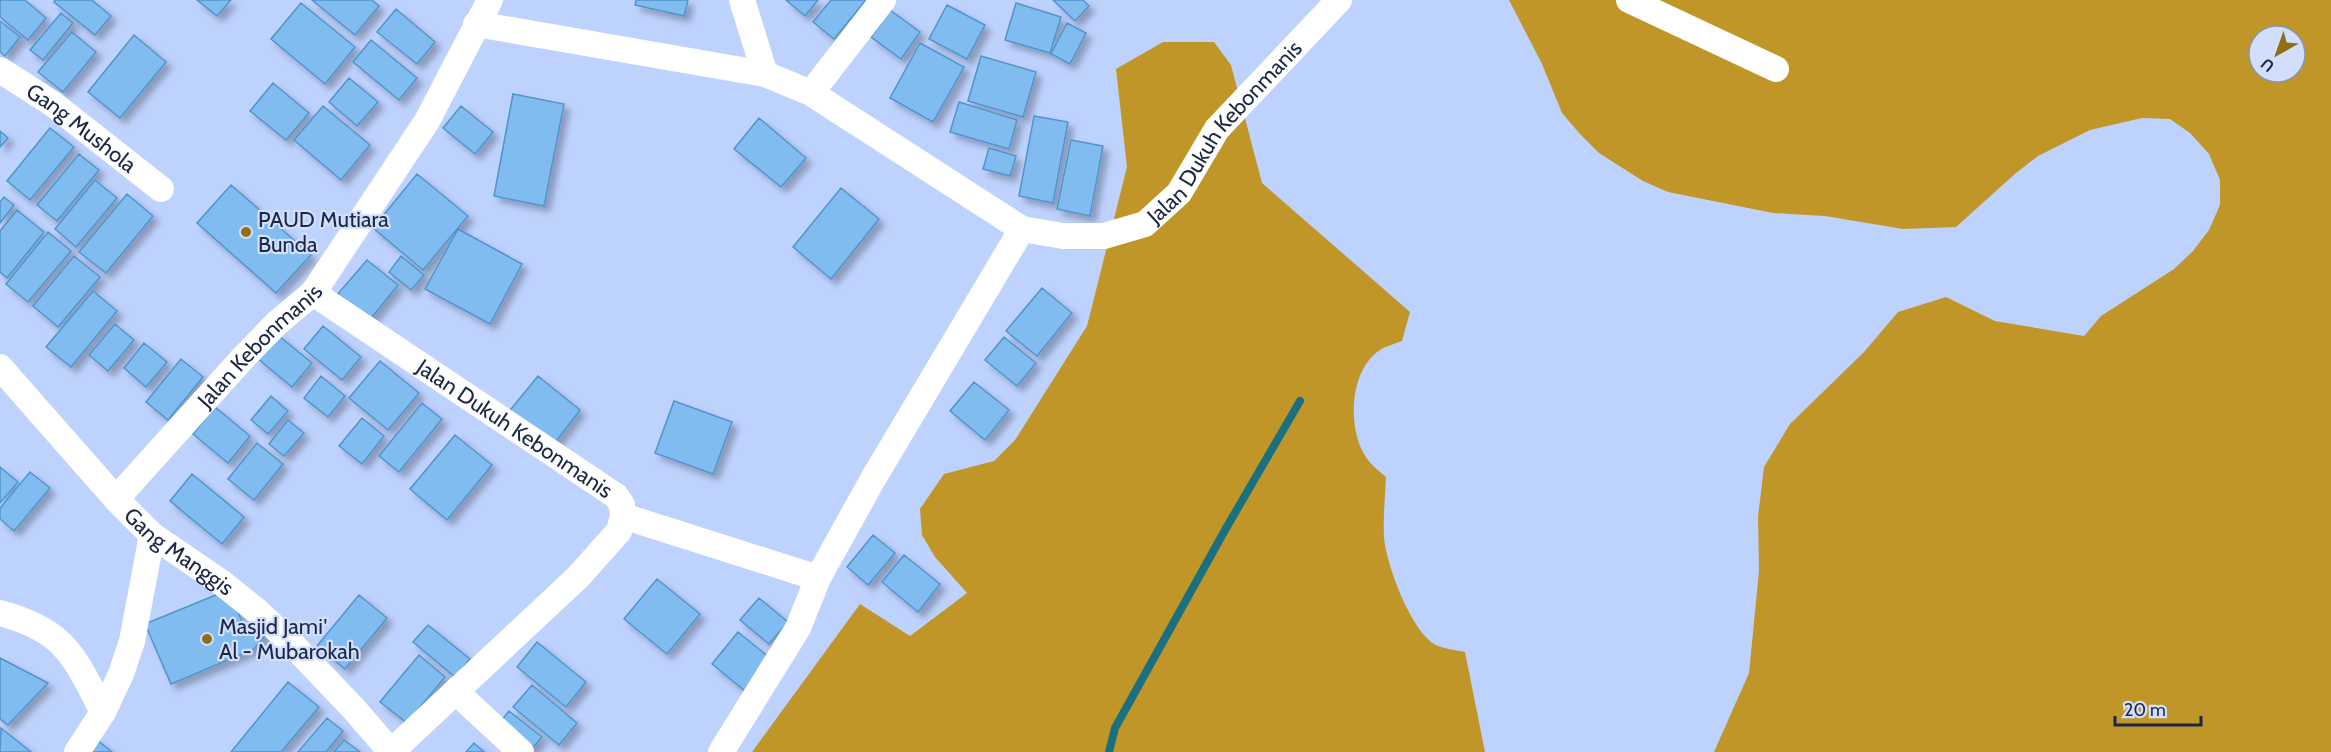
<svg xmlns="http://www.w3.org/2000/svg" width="2331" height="752" font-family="Cabin,sans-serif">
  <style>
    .forest { fill: #c19628; fill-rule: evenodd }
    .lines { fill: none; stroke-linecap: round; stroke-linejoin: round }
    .stream { stroke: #1a7081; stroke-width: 8 }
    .building { fill: #80bcf0; stroke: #5194cb; stroke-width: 1.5; filter: url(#shadow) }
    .street { stroke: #fff; stroke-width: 26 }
    .poi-dot { fill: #906e13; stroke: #d1dffd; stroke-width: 2 }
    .labels { text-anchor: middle; stroke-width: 4.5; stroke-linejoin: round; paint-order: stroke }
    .street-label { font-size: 22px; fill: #1c2743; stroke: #d1dffd }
    .poi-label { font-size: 22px; fill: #1c2743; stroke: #d1dffd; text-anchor: start }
  </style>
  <defs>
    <filter id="shadow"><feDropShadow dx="5.5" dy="5.5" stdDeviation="3" flood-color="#0004"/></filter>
  </defs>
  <rect width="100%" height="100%" fill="#bed2fe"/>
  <!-- forest -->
  <path class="forest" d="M1509,0h822v752h-617l35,-79 10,-102 -1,-54 6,-50 26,-43 74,-72 34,-40 48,-15 49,24 89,15 17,-20 73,-47 19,-18 16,-21 11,-25v-25l-11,-26 -19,-21 -20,-14 -28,-1 -52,12 -52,26 -22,17 -60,54 -53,2 -78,-13 -52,-3 -105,-21 -25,-11 -44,-28 -19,-19 -18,-21 -20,-49zM2259,36h36v36h-36z
    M1163,42h51l17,23 31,118 148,129 -8,29c-7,3 -16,5 -22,9 -31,20 -33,79 -14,107 5,8 13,14 20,20 -1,20 -3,41 -2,60 2,27 28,98 54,109 8,3 18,4 27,6l20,100h-733l108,-148 50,32 57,-43 -32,-36 -13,-22 -2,-26 24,-35 50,-13 21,-21 72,-114 40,-159 -11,-98z"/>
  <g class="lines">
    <!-- stream -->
    <path class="stream" d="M1109,752l6,-24 110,-198 75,-129"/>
  </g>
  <!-- building -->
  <path class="building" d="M0,0h25l21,18 -18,22 -28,-23z
    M55,0h37l19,16 -16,19 -41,-33z
    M197,0h34l-14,16z
    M312,0h60l7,6 -24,29z
    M636,0h52l-4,16 -49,-11z
    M786,0h32l-13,16z
    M831,0h35l-32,39 -21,-17z
    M1053,0h30l6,6 -14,15z
    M301,3l54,44 -30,37 -54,-45z
    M1016,3l45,14 -11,36 -45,-13z
    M947,5l38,20 -18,34 -38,-20z
    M396,9l39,33 -18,22 -40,-32z
    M890,10l30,22 -19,27 -30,-22z
    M61,13l12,10 -30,37 -13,-10z
    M0,21l20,16 -15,19 -5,-4z
    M1067,23l19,10 -16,31 -19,-10z
    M72,32l24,20 -33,40 -25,-20z
    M134,35l32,27 -46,56 -32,-26z
    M371,40l46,38 -18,22 -46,-38z
    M920,43l44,24 -31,55 -43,-24z
    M981,56l55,16 -13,45 -55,-16z
    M349,78l29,24 -21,24 -28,-24z
    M273,83l36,30 -23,27 -36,-29z
    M513,94l51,10 -20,102 -50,-10z
    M959,102l58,18 -8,29 -59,-17z
    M323,106l47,39 -29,35 -47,-40z
    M461,106l32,26 -18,22 -32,-26z
    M1034,116l34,6 -15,81 -34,-7z
    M759,118l47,40 -25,29 -47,-38z
    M50,128l24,19 -44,53 -23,-19z
    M0,131l8,7 -8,9z
    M1071,140l32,6 -13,70 -33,-7z
    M989,148l27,8 -6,20 -27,-7z
    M79,154l20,16 -42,51 -20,-16z
    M417,174l51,42 -45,54 -50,-42z
    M95,180l22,18 -41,49 -21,-18z
    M231,185l80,70 -35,38 -79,-70z
    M841,188l38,31 -48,60 -38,-32z
    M127,194l26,22 -47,57 -27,-21z
    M4,197l10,8 -14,18v-21z
    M17,210l27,22 -37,46 -7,-6v-41z
    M458,229l64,35 -32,60 -65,-35z
    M48,232l23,19 -43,51 -22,-18z
    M74,256l26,21 -42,50 -25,-21z
    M401,256l23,19 -13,15 -22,-18z
    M367,260l31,25 -30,37 -31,-27z
    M1042,288l30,25 -35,43 -31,-25z
    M93,291l24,20 -46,56 -25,-20z
    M115,324l19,16 -26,31 -19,-16z
    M323,326l38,31 -19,23 -38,-31z
    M278,335l34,28 -20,24 -34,-28z
    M1004,337l32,26 -19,23 -32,-26z
    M144,343l23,19 -21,25 -22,-19z
    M181,359l22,18 -35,43 -22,-18z
    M380,361l39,32 -31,37 -39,-32z
    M321,376l24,20 -17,21 -24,-19z
    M538,376l42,34 -30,39 -43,-35z
    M974,382l35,28 -24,30 -35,-29z
    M271,396l17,15 -20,23 -17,-14z
    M674,401l58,21 -19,52 -58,-21z
    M422,403l20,16 -43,53 -20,-16z
    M215,407l35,29 -22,27 -35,-29z
    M362,418l22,18 -22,28 -23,-18z
    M288,420l16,13 -20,23 -15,-12z
    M455,435l37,30 -45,55 -37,-31z
    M257,443l26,21 -29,36 -26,-21z
    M0,467l18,15 -18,21z
    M30,472l20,16 -36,43 -14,-12v-11z
    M192,474l52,43 -22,27 -52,-43z
    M873,535l22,18 -27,32 -21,-18z
    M904,555l36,29 -22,28 -36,-30z
    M657,579l43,35 -33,40 -43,-35z
    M228,590l17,38 9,-10 15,13 -15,18 -83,35 -26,-60z
    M359,595l28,23 -42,51 -28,-23z
    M759,598l29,24 -19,22 -29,-24z
    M428,625l42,34 -15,18 -42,-35z
    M738,632l33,27 -26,32 -33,-27z
    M537,642l49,40 -20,25 -49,-40z
    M419,655l26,22 -38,46 -27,-21z
    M0,658l48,25 -40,42 -8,-6z
    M288,682l31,25 -38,45h-50z
    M532,685l45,38 -18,22 -46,-38z
    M509,711l33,26 -13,15 -33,-25z
    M327,718l16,13 -17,21h-28z
    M1,728l30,24h-31z
    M96,739l16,13h-26z
    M344,740l16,12h-26z
    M474,743l10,9h-18z"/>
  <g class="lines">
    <!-- street -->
    <g class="street">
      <path id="s1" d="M742,0l23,74 46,19 211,136 41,7h41l41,-12 34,-31 38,-64 122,-129"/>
      <path d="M1629,0l147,69"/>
      <path d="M476,24l289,50"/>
      <path id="s2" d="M0,70l53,34 108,85"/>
      <path d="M811,93l72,-93"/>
      <path id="s3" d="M313,293l303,203 6,9 1,11 -4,15 -41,46 -187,175"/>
      <path id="s4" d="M0,367l116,132 36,36 70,48 35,28 33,31 64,67 37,43"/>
      <path id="s5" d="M116,499l127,-141 34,-35 36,-30 114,-172 63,-121"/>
      <path d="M623,516l195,62"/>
      <path d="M0,613c65,17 74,43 103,99"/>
      <path d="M457,693l64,59"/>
      <path d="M77,752l26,-40 18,-38 11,-33 20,-106"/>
      <path d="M721,752l77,-124 20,-50 55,-99 149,-250"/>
    </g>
  </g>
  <!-- markers -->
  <g class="poi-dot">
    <circle cx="246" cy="232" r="6"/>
    <circle cx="207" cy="639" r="6"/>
  </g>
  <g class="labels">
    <!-- street labels -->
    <g class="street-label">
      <text dy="8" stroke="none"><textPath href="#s2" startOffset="100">Gang Mushola</textPath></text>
      <text dy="8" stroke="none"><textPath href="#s1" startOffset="626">Jalan Dukuh Kebonmanis</textPath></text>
      <text dy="8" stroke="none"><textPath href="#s5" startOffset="210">Jalan Kebonmanis</textPath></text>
      <text dy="8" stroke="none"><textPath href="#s3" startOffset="243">Jalan Dukuh Kebonmanis</textPath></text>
      <text dy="8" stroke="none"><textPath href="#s4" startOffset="258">Gang Manggis</textPath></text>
    </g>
    <!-- poi labels -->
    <g class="poi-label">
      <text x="258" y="227">PAUD Mutiara<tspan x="258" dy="25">Bunda</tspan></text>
      <text x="219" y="634">Masjid Jami'<tspan x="219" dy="25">Al - Mubarokah</tspan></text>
    </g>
  </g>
  <!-- north arrow -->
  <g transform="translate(2277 54) rotate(220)"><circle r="28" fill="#d1dffd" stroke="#8995b3" stroke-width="1.5"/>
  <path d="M0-4.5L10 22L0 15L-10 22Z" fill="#906e13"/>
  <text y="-9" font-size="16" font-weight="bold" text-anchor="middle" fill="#1c2743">U</text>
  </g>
  <!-- scale -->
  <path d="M2115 716v9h86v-9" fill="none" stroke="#1c2743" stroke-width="3"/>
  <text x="2124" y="716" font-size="18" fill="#1c2743" stroke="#d1dffd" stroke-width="4.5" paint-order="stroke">20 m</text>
</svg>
